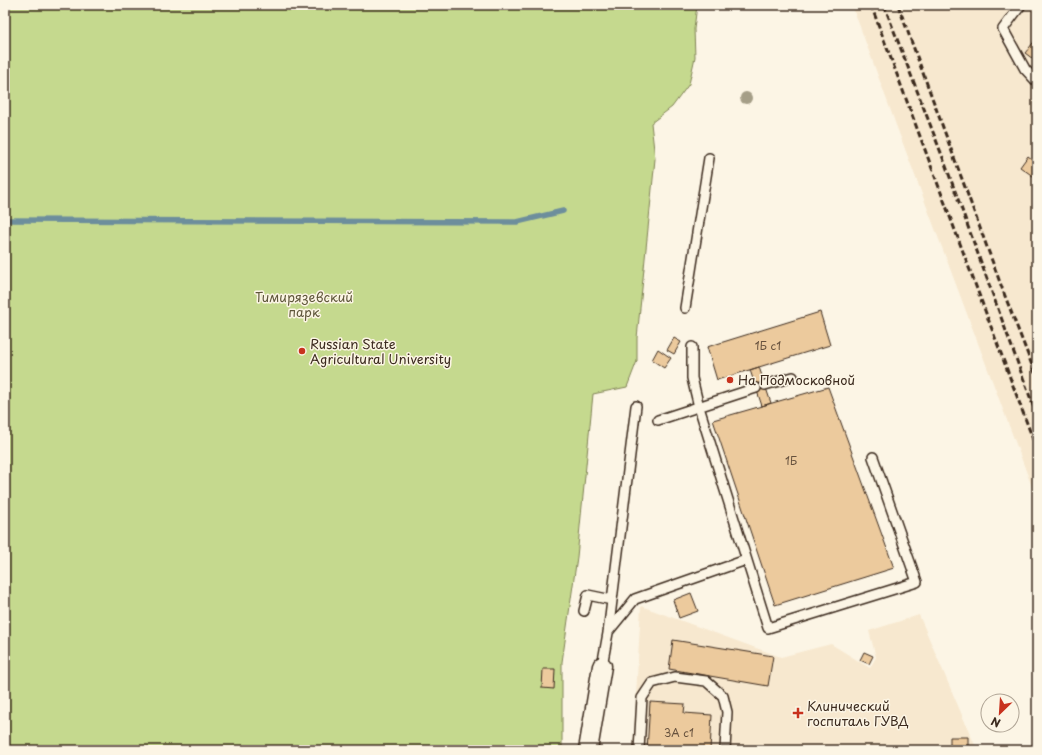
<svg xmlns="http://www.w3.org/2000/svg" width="1042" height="755" font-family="'Playpen Sans',sans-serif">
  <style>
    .built { fill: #f7e8cf }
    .green { fill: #c5d98e; stroke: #808256 }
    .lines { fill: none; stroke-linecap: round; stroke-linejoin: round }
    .stream { stroke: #6d8e9c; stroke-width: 5.5 }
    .building { fill: #ecca9d; stroke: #3b2a1e }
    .service-casing { stroke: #3b2a1e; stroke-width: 12 }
    .minor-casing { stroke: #3b2a1e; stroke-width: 21 }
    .service { stroke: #fcf5e5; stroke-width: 9 }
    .minor { stroke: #fcf5e5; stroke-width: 18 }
    .rail { stroke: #3b2a1e; stroke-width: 3; stroke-dasharray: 6 3; stroke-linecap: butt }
    .tree { fill: #a59e87 }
    .poi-dot { fill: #c8321e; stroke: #fcf5e5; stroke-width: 1.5 }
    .labels { text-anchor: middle; stroke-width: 3; stroke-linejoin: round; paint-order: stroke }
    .number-label { font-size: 11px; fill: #67523e }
    .park-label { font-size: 13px; fill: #5e563a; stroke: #fcf5e5 }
    .poi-label { font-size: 13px; fill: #3b2a1e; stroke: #fcf5e5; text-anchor: start }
  </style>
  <rect width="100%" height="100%" fill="#fcf5e5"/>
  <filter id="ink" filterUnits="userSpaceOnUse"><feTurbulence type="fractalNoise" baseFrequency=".025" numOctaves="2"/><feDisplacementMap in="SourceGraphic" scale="8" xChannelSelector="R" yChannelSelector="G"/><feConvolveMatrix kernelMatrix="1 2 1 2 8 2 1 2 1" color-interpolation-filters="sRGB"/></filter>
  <g filter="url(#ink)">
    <!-- built -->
    <path class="built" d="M852,5h185v495l-141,-375z
      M641,606l140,51 50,-13 39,24 6,-11 -7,-26 50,-16 58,135h-344z"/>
    <!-- green -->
    <path class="green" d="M5,5h692l-3,24 1,28 -6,27 -17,23 -21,16 4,36 -18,179v23l-10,26 -34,7 -16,163 -15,105v88h-557z"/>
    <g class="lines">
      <!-- stream -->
      <path class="stream" d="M5,220l512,2 46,-11"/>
    </g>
    <!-- building -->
    <path class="building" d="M1037,38v24l-12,-9z
      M1028,156l9,7v16l-17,-12z
      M820,312l10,33 -113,35 -10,-33z
      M674,338l7,4 -7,12 -7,-4z
      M658,349l13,9 -7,10 -12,-8z
      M759,367l12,36 -9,3 -12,-36z
      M828,387l66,181 -119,37 -62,-185z
      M691,593l7,18 -19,7 -6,-18z
      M673,640l100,16 -5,30 -99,-17z
      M864,652l9,4 -4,8 -9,-4z
      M543,669h12l-1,20 -12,-1z
      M650,702l35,2 -1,9 28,2 -2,35h-63z
      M950,737h18v13h-18z"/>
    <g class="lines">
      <defs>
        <path id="service" d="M1021,5l-18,24 22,40 12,13
          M685,308l24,-150
          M692,347v31l7,29 69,221 149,-46 -44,-125
          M765,385l28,-8
          M658,420l98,-32
          M584,611l4,-16 24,5
          M608,632l27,-33 111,-39
          M602,666l6,-33 28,-227
          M639,750l3,-52 10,-15 23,-6 31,4 17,15 4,16 -2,38"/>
        <path id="minor" d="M588,750l14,-84"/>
      </defs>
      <!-- service casing -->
      <use href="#service" class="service-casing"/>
      <!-- minor casing -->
      <use href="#minor" class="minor-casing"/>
      <!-- service -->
      <use href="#service" class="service"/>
      <!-- minor -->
      <use href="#minor" class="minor"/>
      <!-- rail -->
      <path class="rail" d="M871,5l166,445
        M884,5l59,153 94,258
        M898,5l107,291 32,82"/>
    </g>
    <!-- trees -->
    <circle class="tree" cx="746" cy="98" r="6"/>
  </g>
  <!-- markers -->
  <g class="poi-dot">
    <circle cx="302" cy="351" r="4"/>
    <circle cx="730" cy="380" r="4"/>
    <path d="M796 707h4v4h4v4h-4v4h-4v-4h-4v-4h4z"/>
  </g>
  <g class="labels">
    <!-- number labels -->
    <g class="number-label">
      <text x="768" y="350">1Б с1</text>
      <text x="791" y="465">1Б</text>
      <text x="679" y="737">3А с1</text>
    </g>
    <!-- park labels -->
    <g class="park-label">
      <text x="304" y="302">Тимирязевский<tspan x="304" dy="15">парк</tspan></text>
    </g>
    <!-- poi labels -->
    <g class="poi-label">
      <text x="310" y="349">Russian State<tspan x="310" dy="15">Agricultural University</tspan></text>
      <text x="738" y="385">На Подмосковной</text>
      <text x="807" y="711">Клинический<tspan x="807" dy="15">госпиталь ГУВД</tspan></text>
    </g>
  </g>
  <!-- margin -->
  <rect width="1042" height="755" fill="none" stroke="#fcf5e5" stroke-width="20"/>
  <rect x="10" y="10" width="1022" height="735" fill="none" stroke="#3b2a1e" stroke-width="1.5" filter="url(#ink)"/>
  <!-- north arrow -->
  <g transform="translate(1000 713) rotate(205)"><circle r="19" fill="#fcf5e5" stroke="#afa495"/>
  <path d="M0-3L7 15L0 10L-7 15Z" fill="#c8321e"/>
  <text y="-6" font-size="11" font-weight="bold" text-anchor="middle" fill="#3b2a1e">N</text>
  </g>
</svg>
